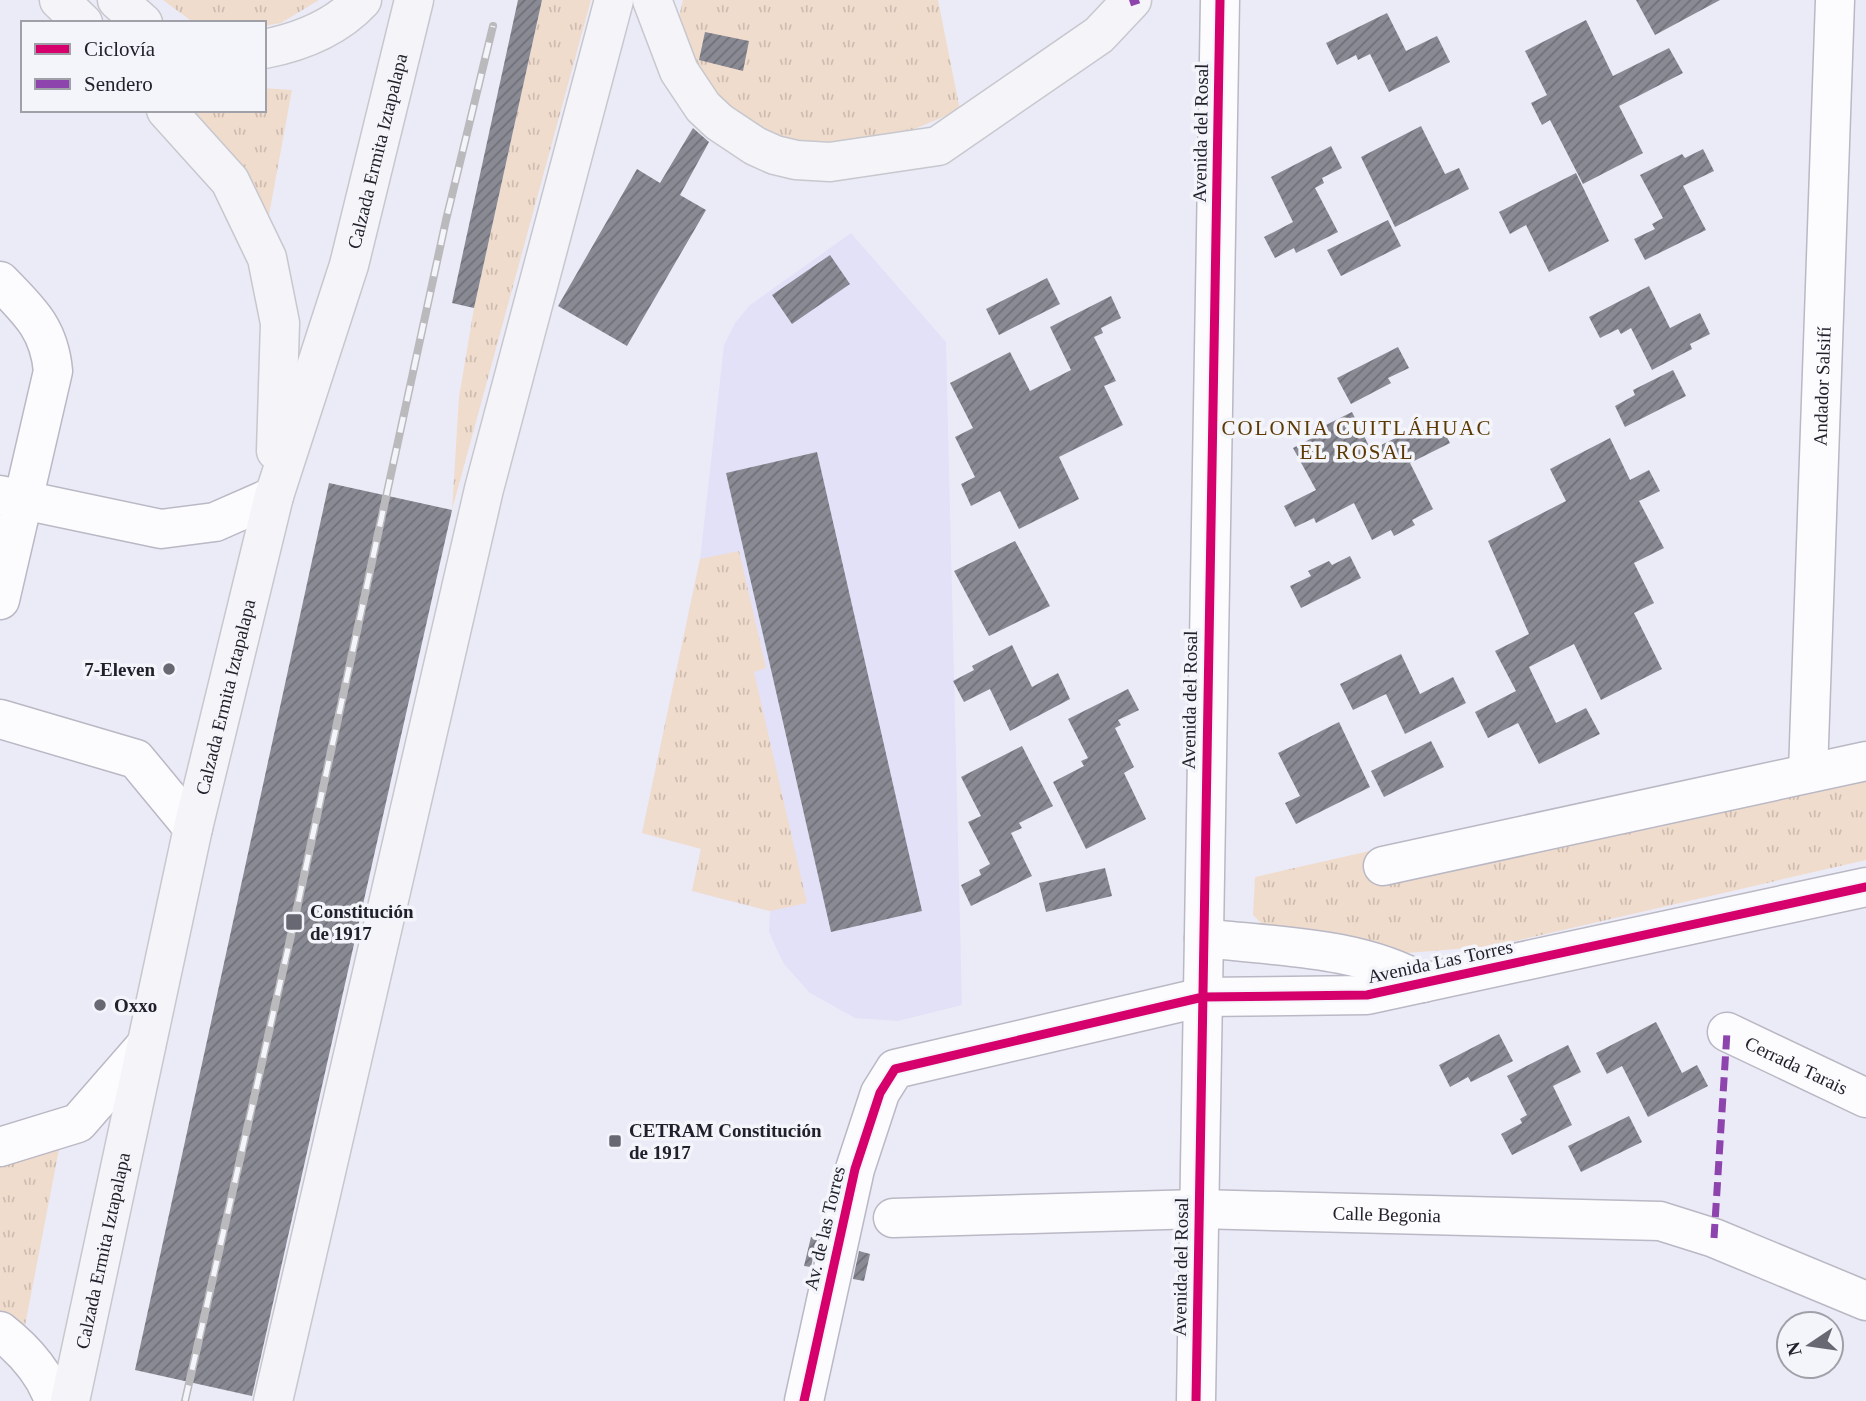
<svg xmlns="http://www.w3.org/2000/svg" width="1866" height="1401" font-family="Georgia,serif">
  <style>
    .built { fill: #e2e1f8 }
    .grass { fill: url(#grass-tufts) }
    .building { fill: url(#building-hatch) }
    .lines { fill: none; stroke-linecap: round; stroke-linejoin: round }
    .minor-casing { stroke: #b9b8c4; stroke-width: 41 }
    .major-casing { stroke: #c7c7ce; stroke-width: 41 }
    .minor { stroke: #fcfcfe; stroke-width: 38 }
    .major { stroke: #f4f4f9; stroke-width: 38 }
    .rail-casing { stroke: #bababd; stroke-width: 8 }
    .rail { stroke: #f4f4fb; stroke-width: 5; stroke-dasharray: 16; stroke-linecap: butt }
    .quiet { stroke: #8e44ad; stroke-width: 7; stroke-dasharray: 14 7; stroke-linecap: butt }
    .cycleway-casing { stroke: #f4f4fb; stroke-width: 13 }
    .cycleway { stroke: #d6006c; stroke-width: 9 }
    .poi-dot { fill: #686873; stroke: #f4f4fb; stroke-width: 2.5 }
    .labels { text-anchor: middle; stroke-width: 7; stroke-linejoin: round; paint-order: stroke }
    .street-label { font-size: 19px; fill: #21212c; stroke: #f4f4fb }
    .poi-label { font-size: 19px; font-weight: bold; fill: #21212c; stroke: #f4f4fb; text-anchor: start }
    .neighbourhood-label { font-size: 21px; letter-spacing: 2px; fill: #5c3803; stroke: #f4f4fb }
  </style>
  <defs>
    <pattern id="grass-tufts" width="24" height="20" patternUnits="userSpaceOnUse" patternTransform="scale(1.75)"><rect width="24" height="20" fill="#f0dccd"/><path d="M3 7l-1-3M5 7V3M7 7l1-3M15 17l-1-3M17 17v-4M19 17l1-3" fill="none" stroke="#cebcb0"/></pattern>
    <pattern id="building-hatch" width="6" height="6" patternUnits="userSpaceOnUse" patternTransform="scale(1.75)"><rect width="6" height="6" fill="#8a8a94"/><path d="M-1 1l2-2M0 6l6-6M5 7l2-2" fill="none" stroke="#707079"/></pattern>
  </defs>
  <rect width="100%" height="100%" fill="#ebebf8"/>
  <!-- built -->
  <path class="built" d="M851,233l95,109 16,663 -64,16 -43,-3 -45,-25 -26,-29 -8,-16 -7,-17 1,-20 -78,-20 9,-43 -59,-15 58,-274 24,-214 11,-22 15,-18z"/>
  <!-- grass -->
  <path class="grass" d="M163,0h156l-38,23 -17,3v-3h-70z
    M542,0h49l-139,510 7,-113 15,-89z
    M683,0h255l22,110 -48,20 -64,17 -31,2 -85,-26 -58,-85z
    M264,88l28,2 -23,125 -87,-105h82z
    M739,551l27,117 -12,4 53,231 -37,8 -78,-20 9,-42 -59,-16 58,-274z
    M1866,776v84l-372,86 -112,9 -117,-28 -12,-12 2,-38 119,-27z
    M61,1139l-38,197 -23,-20v-160z"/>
  <!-- building -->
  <path class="building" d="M518,0h24l-68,308 -22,-5z
    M1636,0h84l-65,35z
    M1387,13l19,38 31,-15 13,26 -61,30 -19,-38 -12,6 -2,-5 -19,10 -11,-22z
    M1586,20l27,56 56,-28 14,25 -64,33 24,47 -60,31 -33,-64 -8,5 -11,-22 16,-8 -22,-44z
    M705,32l44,9 -6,30 -44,-11z
    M1421,126l24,48 14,-6 10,21 -74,38 -34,-70z
    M693,128l16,14 -29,53 26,15 -79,136 -69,-40 79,-137 23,14z
    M1331,146l11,22 -20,10 2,5 -9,5 23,44 -42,21 -2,-5 -19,10 -11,-21 29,-15 -22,-45z
    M1703,149l11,22 -31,15 23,44 -61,30 -11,-21 21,-10 -3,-5 11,-6 -23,-43 42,-21 3,4z
    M1576,173l33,68 -60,31 -23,-47 -16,9 -11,-22z
    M1388,220l13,26 -60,30 -14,-26z
    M830,255l20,29 -58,40 -20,-29z
    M1047,278l13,26 -61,31 -13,-26z
    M1649,286l21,42 30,-15 10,21 -20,10 2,5 -40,21 -21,-42 -10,6 -3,-5 -18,9 -11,-21z
    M1111,296l10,22 -20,10 2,5 -9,4 22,44 -12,5 19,39 -64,32 20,42 -60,30 -19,-38 -29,15 -10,-22 14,-7 -20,-40 18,-9 -23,-45 60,-31 20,39 41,-21 -21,-43z
    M1398,347l11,21 -21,10 3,5 -40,21 -14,-26z
    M1673,370l13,26 -61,31 -10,-21 20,-11 -2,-5z
    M1352,412l19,38 47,-23 3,4 18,-9 11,21 -40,20 23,46 -21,11 3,5 -21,11 -3,-6 -19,10 -18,-37 -38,20 -2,-5 -19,9 -11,-21 32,-16 -23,-42 21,-11 -2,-5z
    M1610,438l20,42 19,-10 11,21 -21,10 25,47 -30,15 20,40 -20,10 28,56 -61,31 -27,-56 -45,23 27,56 30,-15 14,26 -61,30 -21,-41 -30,15 -13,-26 41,-21 -21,-40 34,-17 -41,-93 78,-40 -16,-32z
    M817,452l105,459 -91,21 -105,-459z
    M329,483l123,27 -200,886 -117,-26z
    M1015,541l35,65 -61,30 -35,-65z
    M1350,556l11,22 -60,30 -11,-22 21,-10 -3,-5 21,-10 3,4z
    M1012,645l20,42 26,-14 12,26 -60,32 -20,-42 -26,13 -11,-21 21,-11 -2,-4z
    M1401,654l19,40 33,-17 13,26 -61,31 -19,-40 -33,16 -13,-26z
    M1128,689l11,21 -21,10 3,5 -6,3 19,39 -10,6 22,46 -60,30 -33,-67 31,-16 -3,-5 7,-3 -20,-39z
    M1339,722l31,65 -74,37 -11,-21 15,-7 -22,-43z
    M1431,741l13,26 -60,30 -13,-26z
    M1022,746l31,60 -34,17 3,5 -11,5 21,43 -61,30 -10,-21 20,-10 -2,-5 11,-6 -22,-42 13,-6 -20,-39z
    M1105,868l7,28 -66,16 -7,-29z
    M1656,1022l26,51 15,-8 11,21 -60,31 -26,-51 -15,8 -11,-21z
    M1499,1034l14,27 -42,21 -3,-5 -18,10 -11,-22z
    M1568,1045l13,27 -28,14 19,39 -60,30 -11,-21 21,-11 -2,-4 7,-4 -20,-39z
    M1629,1116l13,26 -61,30 -13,-26z
    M811,1237l6,2 -6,28 -7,-1z
    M859,1251l11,3 -6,27 -11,-2z"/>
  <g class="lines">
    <defs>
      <g id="minor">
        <path d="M0,281c29,30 49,47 53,90l-53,229"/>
        <path d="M0,495l161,34 54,-7 59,-26"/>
        <path d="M0,719l136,40 57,69"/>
        <path id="s1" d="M1808,773l27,-773"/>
        <path d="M1383,866l483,-105"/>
        <path d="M1204,938c73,9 155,8 219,45"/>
        <path id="s2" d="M1727,1032l139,66"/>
        <path d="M0,1147l78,-24 68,-78"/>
        <path id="s3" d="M893,1218l305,-9 462,12 54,17 152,63"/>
        <path d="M0,1331c23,18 45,42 54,70"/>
        <path d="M804,1401l51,-232 25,-76 15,-24 308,-72 164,-2 499,-108"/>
        <path d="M1196,1401l24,-1401"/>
      </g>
      <g id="major">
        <path d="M59,0l24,23"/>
        <path d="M117,0l26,23"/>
        <path d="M652,0l27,71 24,36 16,15 36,24 20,9 21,5 34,2 108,-16 161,-111 33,-35"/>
        <path d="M264,49c36,-7 73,-22 98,-49"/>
        <path d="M166,110l64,71 37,77 13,65 -4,128"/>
        <path id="s4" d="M70,1401l123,-573 81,-332 75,-231 65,-265"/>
        <path d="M273,1401l211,-912 130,-489"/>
      </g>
    </defs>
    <!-- minor casing -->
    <use href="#minor" class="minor-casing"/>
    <!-- major casing -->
    <use href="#major" class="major-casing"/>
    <!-- minor -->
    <use href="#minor" class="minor"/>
    <!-- major -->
    <use href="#major" class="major"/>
    <defs>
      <path id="rail" d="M185,1401l109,-479 152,-702 47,-194"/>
    </defs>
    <!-- rail casing -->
    <use href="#rail" class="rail-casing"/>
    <!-- rail -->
    <use href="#rail" class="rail"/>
    <!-- quiet -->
    <path class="quiet" d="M1130,3l9,-3
      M1714,1238l13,-206"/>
    <defs>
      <path id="cycleway" d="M804,1401l51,-232 25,-76 15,-24 308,-72 164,-2 499,-108
        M1196,1401l24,-1401"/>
    </defs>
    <!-- cycleway casing -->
    <use href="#cycleway" class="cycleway-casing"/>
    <!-- cycleway -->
    <use href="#cycleway" class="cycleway"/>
  </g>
  <!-- markers -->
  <g class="poi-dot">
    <circle cx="169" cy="669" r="7"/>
    <rect x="285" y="913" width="18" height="18" rx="3.5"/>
    <circle cx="100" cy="1005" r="7"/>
    <rect x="608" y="1134" width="14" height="14" rx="3.5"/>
  </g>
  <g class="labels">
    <!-- street labels -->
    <g class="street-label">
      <text transform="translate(1200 133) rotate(-89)" y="7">Avenida del Rosal</text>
      <text dy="7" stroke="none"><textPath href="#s4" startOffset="1288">Calzada Ermita Iztapalapa</textPath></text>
      <text dy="7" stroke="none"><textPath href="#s1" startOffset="387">Andador Salsifí</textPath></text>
      <text dy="7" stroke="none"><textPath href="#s4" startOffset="721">Calzada Ermita Iztapalapa</textPath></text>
      <text transform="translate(1189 700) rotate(-89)" y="7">Avenida del Rosal</text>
      <text transform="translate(1440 961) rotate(-12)" y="7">Avenida Las Torres</text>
      <text dy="7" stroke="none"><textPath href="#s2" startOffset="77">Cerrada Tarais</textPath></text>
      <text dy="7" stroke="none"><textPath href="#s3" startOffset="494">Calle Begonia</textPath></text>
      <text transform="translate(824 1228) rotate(-77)" y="7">Av. de las Torres</text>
      <text dy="7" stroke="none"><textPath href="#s4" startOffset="154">Calzada Ermita Iztapalapa</textPath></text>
      <text transform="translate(1180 1267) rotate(-89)" y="7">Avenida del Rosal</text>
    </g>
    <!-- poi labels -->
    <g class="poi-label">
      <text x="155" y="676" text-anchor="end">7-Eleven</text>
      <text x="310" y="918">Constitución<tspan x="310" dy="22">de 1917</tspan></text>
      <text x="114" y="1012">Oxxo</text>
      <text x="629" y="1137">CETRAM Constitución<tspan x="629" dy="22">de 1917</tspan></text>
    </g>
    <!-- neighbourhood labels -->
    <g class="neighbourhood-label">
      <text x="1357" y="435">COLONIA CUITLÁHUAC<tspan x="1357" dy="24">EL ROSAL</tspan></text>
    </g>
  </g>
  <!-- legend -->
  <rect x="21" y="21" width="245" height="91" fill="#f4f4fb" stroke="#a0a0a8" stroke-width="2"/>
  <rect x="35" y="44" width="35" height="10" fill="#d6006c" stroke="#a0a0a8" stroke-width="2"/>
  <text x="84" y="56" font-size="21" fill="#21212c">Ciclovía</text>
  <rect x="35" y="79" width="35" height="10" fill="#8e44ad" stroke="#a0a0a8" stroke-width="2"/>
  <text x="84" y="91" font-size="21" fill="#21212c">Sendero</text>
  <!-- north arrow -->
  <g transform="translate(1810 1345) rotate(257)"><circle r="33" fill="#f4f4fb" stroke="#a0a0a8" stroke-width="2"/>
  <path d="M0-5L12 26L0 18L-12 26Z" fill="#686873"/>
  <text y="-10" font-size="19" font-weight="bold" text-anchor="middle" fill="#21212c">N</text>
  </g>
</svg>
